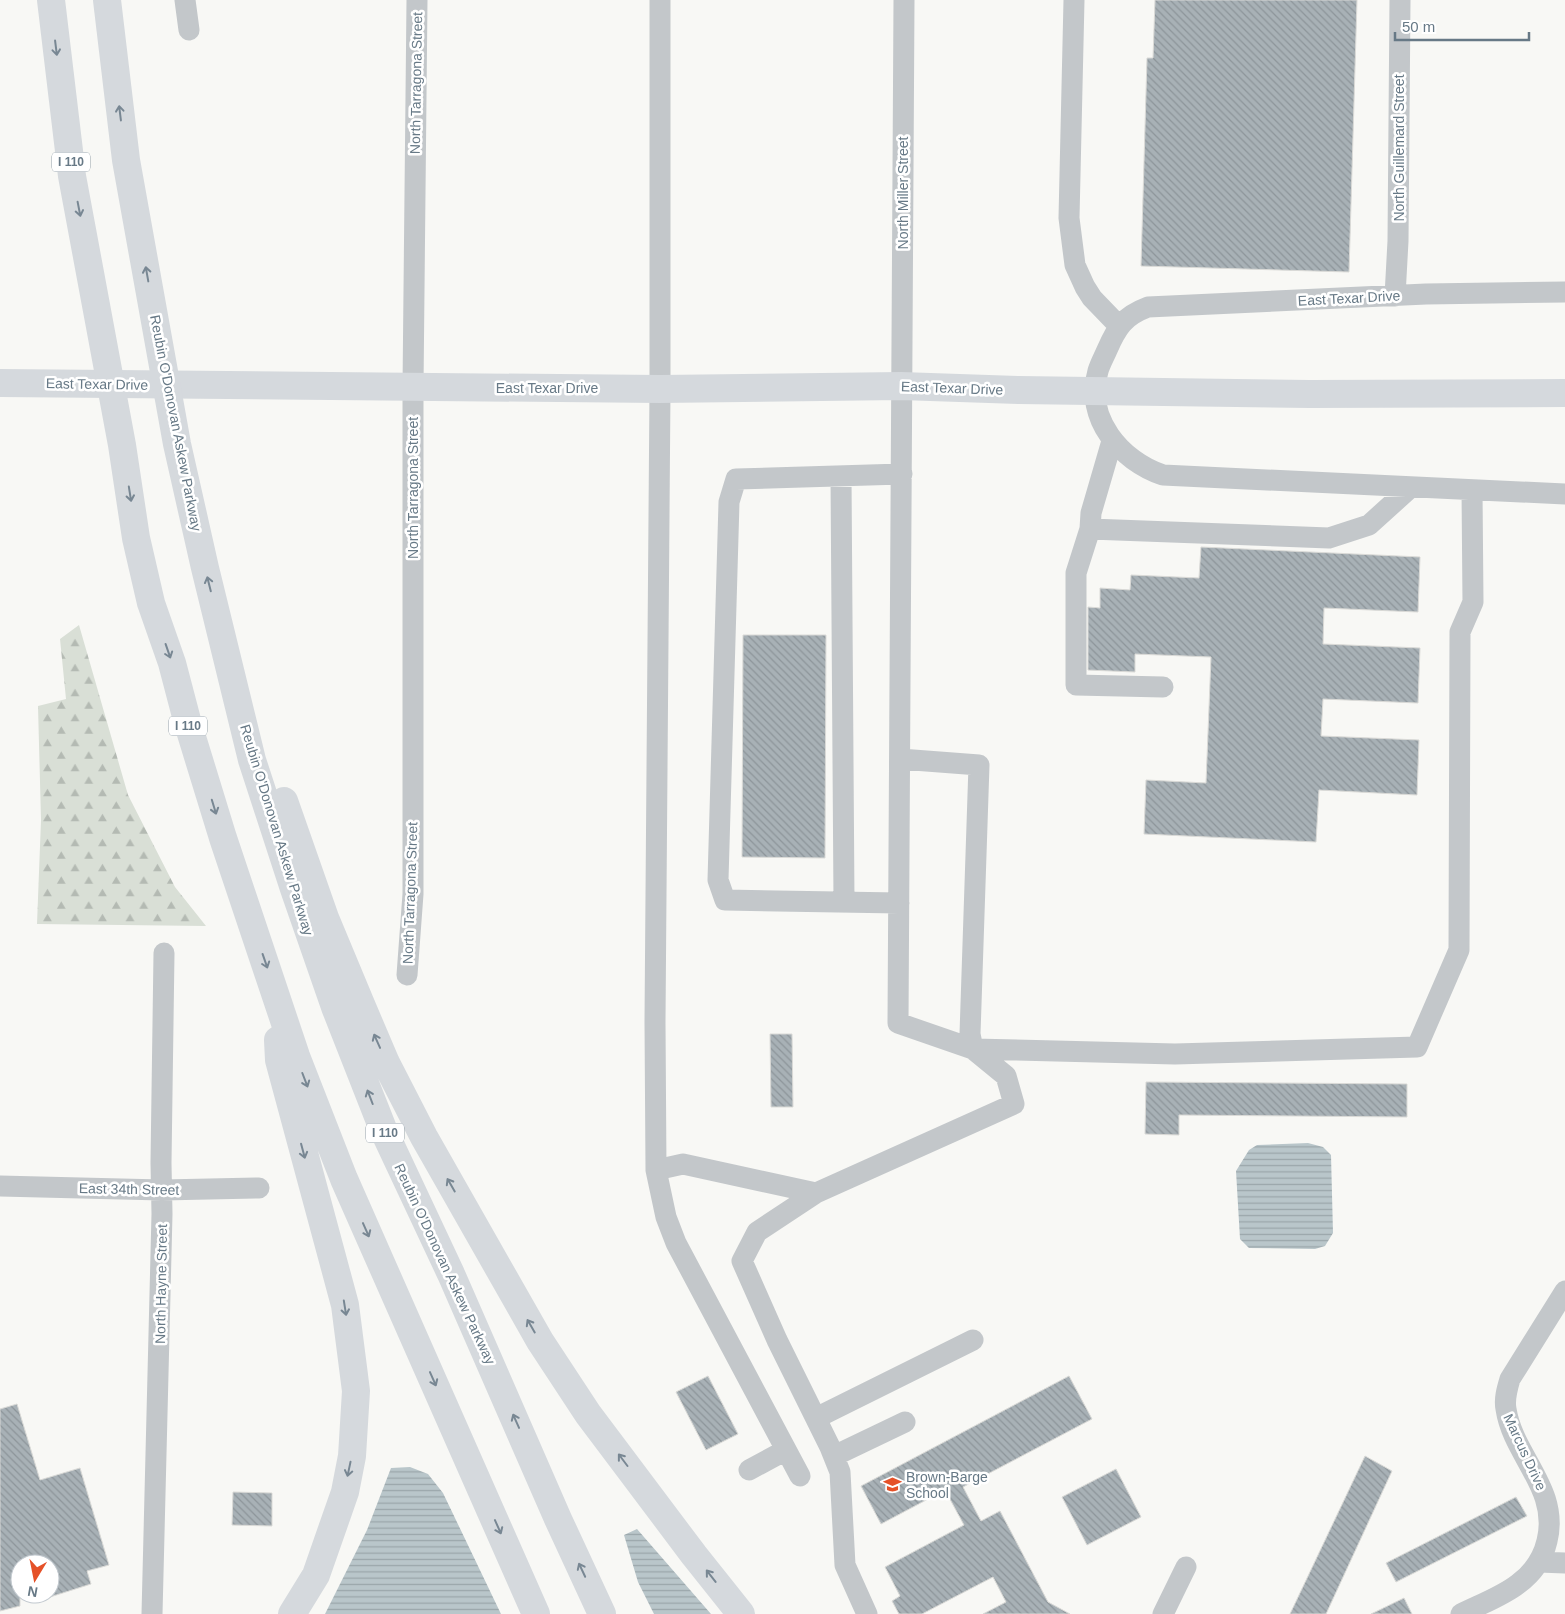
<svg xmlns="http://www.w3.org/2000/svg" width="1565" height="1614" font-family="Arial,sans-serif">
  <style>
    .forest { fill: url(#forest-firs) }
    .water { fill: url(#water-rules) }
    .building { fill: url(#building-back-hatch); stroke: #dadad7 }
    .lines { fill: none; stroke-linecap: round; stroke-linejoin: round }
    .minor { stroke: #c3c7ca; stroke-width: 21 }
    .major { stroke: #d5d9dd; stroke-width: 28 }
    .highway { stroke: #d5d9dd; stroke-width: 28 }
    .oneway { stroke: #788793 }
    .labels { text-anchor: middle; stroke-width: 5; stroke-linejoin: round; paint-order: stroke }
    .shield { fill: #fff; stroke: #95a1aa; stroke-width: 1 }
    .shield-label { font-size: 12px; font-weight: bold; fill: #677986 }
    .street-label { font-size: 14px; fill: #677986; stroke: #fff }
    .poi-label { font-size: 14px; fill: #677986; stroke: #fff; text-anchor: start }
  </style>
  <defs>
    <pattern id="forest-firs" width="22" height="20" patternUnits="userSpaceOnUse" patternTransform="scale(1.25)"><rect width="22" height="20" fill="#d9dfd6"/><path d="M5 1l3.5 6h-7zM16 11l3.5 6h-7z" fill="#b4bab3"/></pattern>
    <pattern id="water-rules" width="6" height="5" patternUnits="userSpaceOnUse" patternTransform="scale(1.25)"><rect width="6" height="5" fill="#b9c6ca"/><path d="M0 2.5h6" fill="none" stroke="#9aa6aa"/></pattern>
    <pattern id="building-back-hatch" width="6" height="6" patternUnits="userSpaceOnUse" patternTransform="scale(1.25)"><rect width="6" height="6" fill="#a8b1b6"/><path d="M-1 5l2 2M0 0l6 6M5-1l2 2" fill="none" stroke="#8d959a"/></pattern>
  </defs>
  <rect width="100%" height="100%" fill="#f8f8f5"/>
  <!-- forest -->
  <path class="forest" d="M79,625l49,170 47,92 31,39 -169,-2 4,-104 -3,-114 28,-7 -6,-60z"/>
  <!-- water -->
  <path class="water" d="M1308,1143l15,4 8,8 2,78 -8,13 -10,3 -66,-1 -9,-9 -4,-68 13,-21 8,-5z
    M410,1467l18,7 15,19 58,121h-176l42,-84 24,-62z
    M637,1529l74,85h-57l-16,-32 -14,-47z"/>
  <!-- building -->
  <path class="building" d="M1155,0h202l-8,272 -208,-6 6,-208h6z
    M1201,547l219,10 -2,55 -94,-4 -1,36 97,4 -2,55 -95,-4 -2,37 98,4 -2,55 -98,-5 -3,52 -172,-8 2,-54 60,3 5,-126 -76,-3v18l-47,-2v-63l12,1v-20l30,2 1,-15 68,3z
    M743,635h83l-1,223 -83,-1z
    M770,1034h22l1,73h-22z
    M1146,1082l261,2v33l-228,-2v20l-34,-1z
    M708,1376l30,58 -32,16 -30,-58z
    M1069,1376l23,43 -129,68 18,34 19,-10 48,91 22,12h-87l23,-12 -13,-25 -71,37h-23l-7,-13 8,-5 -15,-29 79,-42 -19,-35 -64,34 -20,-38z
    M17,1404l23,76 40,-12 29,97 -22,6 4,13 -41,13v-33h-30v42l-20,5v-202z
    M1365,1456l27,15 -66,143h-36z
    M1116,1469l25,48 -54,28 -25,-48z
    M233,1492l39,1v33l-40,-1z
    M1516,1497l11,19 -131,66 -10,-19z
    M1404,1598l8,16h-41z"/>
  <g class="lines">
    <!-- minor -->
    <path class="minor" d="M185,0l4,30
      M660,0v389l-5,633 1,148 10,47 10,26 124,233
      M1074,0l-5,218 6,47 10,22 7,11 27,28
      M1565,292l-139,2 -278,13c-24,9 -31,20 -41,43 -3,7 -7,14 -9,21 -14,47 23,90 65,104l402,19
      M1395,296l3,-55 2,-241
      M1112,441l-21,72 -1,16 239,9 40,-13 42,-38
      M841,476l3,426
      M1090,529l-14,44v112l87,2
      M900,759l79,6 -9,269 3,15 202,5 242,-7 42,-97 1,-318 13,-30 -1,-112
      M899,903l-174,-3 -7,-20 11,-378 7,-23 166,-5
      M407,975l6,-81v-507l4,-387
      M656,1170l27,-6 133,29 198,-89 -8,-28 -33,-27 -75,-26 6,-1023
      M0,1186l162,4 97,-2
      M816,1193l-59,39 -15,29 35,79 53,107 10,25 5,93 22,49
      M816,1418l157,-78
      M834,1456l71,-34
      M749,1470l37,-20
      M1539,1562l26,1
      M152,1614l10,-400 -1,-51 3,-210
      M1163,1614l23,-47
      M1461,1614c18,-9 42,-18 57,-30 15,-11 25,-26 29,-43 13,-52 -34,-85 -41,-132 -2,-10 1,-20 4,-30l55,-88"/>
    <!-- major -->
    <path class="major" d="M0,383l660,6 241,-3 118,4 291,4 255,-1"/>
    <!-- highway -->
    <path class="highway" d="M51,0l21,176 50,269 14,93 15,65 21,60 16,61 35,114 73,218 48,123 192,435
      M107,0l19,160 51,284 28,124 47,192 42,129 41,118 48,122 68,145 107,245 44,95
      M284,801l41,117 35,84 26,61 38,74 116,204 48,73 106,141 47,59
      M278,1040l1,20 66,245 11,86 -4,65 -7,36 -29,83 -24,39"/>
  </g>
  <!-- one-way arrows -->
  <defs><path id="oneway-shaft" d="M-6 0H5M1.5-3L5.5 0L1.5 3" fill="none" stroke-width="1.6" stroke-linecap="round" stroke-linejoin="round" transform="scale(1.25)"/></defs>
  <g class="oneway">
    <use href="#oneway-shaft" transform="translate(56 48) rotate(83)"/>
    <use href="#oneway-shaft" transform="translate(120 113) rotate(-97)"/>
    <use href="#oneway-shaft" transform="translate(79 209) rotate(79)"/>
    <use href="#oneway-shaft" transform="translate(147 274) rotate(-100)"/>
    <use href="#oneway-shaft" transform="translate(130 494) rotate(81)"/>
    <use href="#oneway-shaft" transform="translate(209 584) rotate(-104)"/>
    <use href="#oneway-shaft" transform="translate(168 651) rotate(71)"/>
    <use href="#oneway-shaft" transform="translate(214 807) rotate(73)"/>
    <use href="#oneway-shaft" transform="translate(265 961) rotate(71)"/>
    <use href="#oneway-shaft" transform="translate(377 1041) rotate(-114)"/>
    <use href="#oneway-shaft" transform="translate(305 1080) rotate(69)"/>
    <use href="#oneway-shaft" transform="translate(370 1097) rotate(-111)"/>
    <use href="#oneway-shaft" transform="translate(303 1151) rotate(75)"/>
    <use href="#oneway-shaft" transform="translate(451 1185) rotate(-120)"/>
    <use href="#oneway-shaft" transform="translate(366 1230) rotate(66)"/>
    <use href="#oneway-shaft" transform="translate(345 1308) rotate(81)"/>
    <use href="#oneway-shaft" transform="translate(531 1326) rotate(-120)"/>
    <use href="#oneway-shaft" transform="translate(433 1379) rotate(66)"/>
    <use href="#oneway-shaft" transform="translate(516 1421) rotate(-114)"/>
    <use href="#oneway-shaft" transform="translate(623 1460) rotate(-127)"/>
    <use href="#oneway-shaft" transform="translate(349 1469) rotate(102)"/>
    <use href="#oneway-shaft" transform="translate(498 1527) rotate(66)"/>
    <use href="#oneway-shaft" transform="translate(582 1570) rotate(-115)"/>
    <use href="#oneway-shaft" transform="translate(711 1576) rotate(-128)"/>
  </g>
  <!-- icons -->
  <defs>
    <symbol id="school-bare" viewBox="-9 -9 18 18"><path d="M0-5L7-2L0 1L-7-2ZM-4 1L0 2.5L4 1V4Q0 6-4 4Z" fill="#e55128" stroke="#fff" stroke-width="2.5" paint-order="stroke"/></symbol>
  </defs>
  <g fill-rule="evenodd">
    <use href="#school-bare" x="880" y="1472" width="25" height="25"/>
  </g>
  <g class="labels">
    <!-- shield labels -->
    <g class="shield">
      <rect x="52" y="152.5" width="38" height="19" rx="4"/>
      <rect x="169" y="716.5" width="38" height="19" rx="4"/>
      <rect x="366" y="1123.5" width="38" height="19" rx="4"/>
    </g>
    <g class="shield-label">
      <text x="71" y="166">I 110</text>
      <text x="188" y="730">I 110</text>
      <text x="385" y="1137">I 110</text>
    </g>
    <!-- street labels -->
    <g class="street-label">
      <text transform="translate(416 83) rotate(-89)" y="5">North Tarragona Street</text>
      <text transform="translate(1399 148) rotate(-90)" y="5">North Guillemard Street</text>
      <text transform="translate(903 193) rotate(-90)" y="5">North Miller Street</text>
      <text transform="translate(1349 298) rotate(-3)" y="5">East Texar Drive</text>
      <text transform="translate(97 384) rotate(1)" y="5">East Texar Drive</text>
      <text x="547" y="393">East Texar Drive</text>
      <text transform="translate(952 388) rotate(2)" y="5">East Texar Drive</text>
      <text transform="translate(176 423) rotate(79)" y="5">Reubin O'Donovan Askew Parkway</text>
      <text transform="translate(413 488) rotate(-90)" y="5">North Tarragona Street</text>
      <text transform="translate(277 830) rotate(73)" y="5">Reubin O'Donovan Askew Parkway</text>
      <text transform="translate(410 893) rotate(-88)" y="5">North Tarragona Street</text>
      <text transform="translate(129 1189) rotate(1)" y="5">East 34th Street</text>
      <text transform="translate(445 1264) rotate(65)" y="5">Reubin O'Donovan Askew Parkway</text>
      <text transform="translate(161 1284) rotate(-89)" y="5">North Hayne Street</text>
      <text transform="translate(1525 1452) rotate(65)" y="5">Marcus Drive</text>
    </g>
    <!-- poi labels -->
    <g class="poi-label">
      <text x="906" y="1482">Brown-Barge<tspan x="906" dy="16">School</tspan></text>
    </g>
  </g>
  <!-- north arrow -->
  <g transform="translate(35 1579) rotate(190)"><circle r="24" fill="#ffffff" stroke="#c2c9cf"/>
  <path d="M0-4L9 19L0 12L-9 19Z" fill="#e55128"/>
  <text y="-8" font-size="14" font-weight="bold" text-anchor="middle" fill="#677986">N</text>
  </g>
  <!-- scale -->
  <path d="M1395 32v8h134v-8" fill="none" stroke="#677986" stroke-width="2.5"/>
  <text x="1402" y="32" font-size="15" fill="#677986" stroke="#ffffff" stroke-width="4" paint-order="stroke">50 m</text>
</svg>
